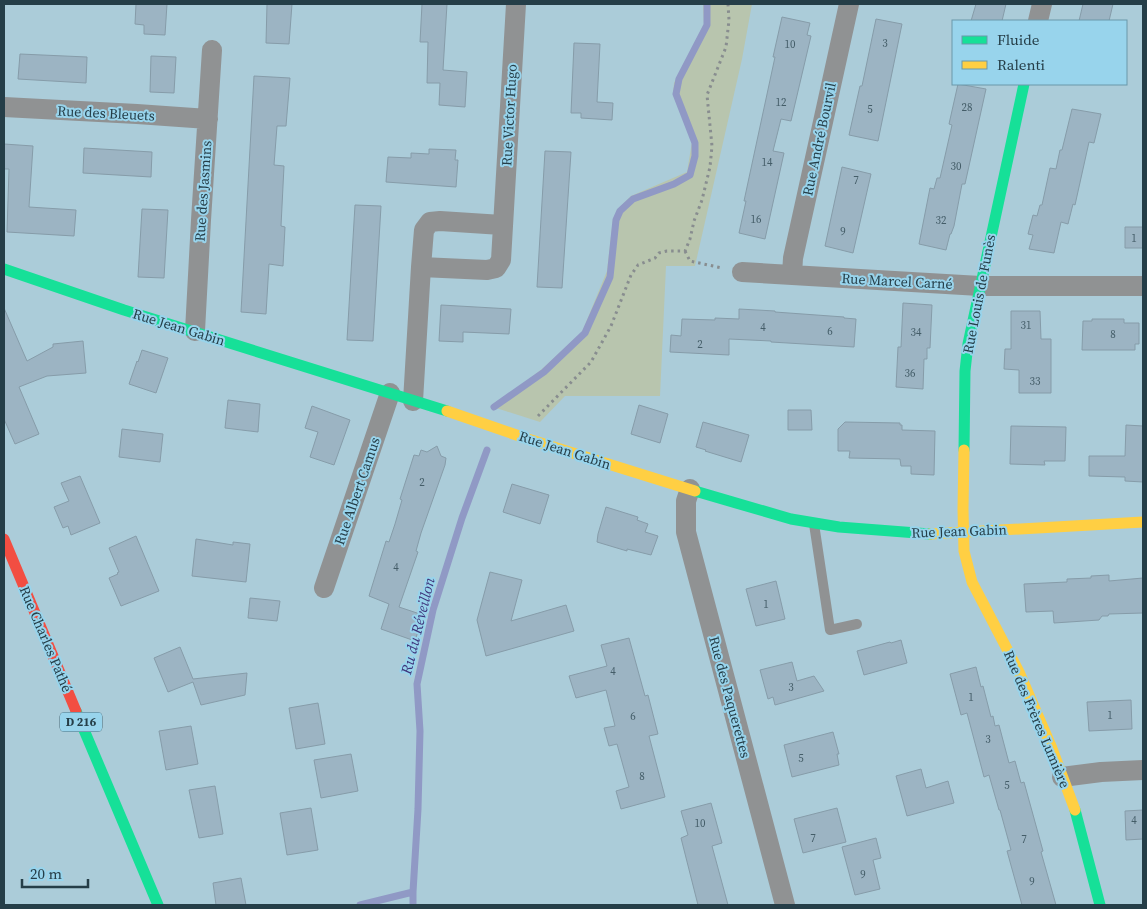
<svg xmlns="http://www.w3.org/2000/svg" width="1147" height="909" font-family="'Source Serif 4',serif">
  <style>
    .green { fill: #b8c5ae }
    .lines { fill: none; stroke-linecap: round; stroke-linejoin: round }
    .stream { stroke: #9099c5; stroke-width: 7 }
    .building { fill: #9cb4c3; stroke: #869ca9 }
    .path { stroke: #888d8f; stroke-width: 3; stroke-dasharray: 2.5 4; stroke-linecap: butt }
    .lane { stroke: #909293; stroke-width: 10 }
    .street { stroke: #909293; stroke-width: 20 }
    .fast { stroke: #16e098; stroke-width: 11 }
    .slow { stroke: #ffcf43; stroke-width: 11 }
    .jam { stroke: #f24e42; stroke-width: 11 }
    .labels { text-anchor: middle; stroke-width: 4; stroke-linejoin: round; paint-order: stroke }
    .number-label { font-size: 11px; fill: #445d68 }
    .shield { fill: #98d4ec; stroke: #486b79; stroke-width: 1 }
    .shield-label { font-size: 12px; font-weight: bold; fill: #253e48 }
    .street-label { font-size: 14px; fill: #253e48; stroke: #98d4ec }
    .water-label { font-size: 15px; font-style: italic; fill: #3e357b; stroke: #98d4ec }
  </style>
  <rect width="100%" height="100%" fill="#abccd9"/>
  <!-- green -->
  <path class="green" d="M703,4h49l-10,55 -47,207h-29l-6,130h-95l-25,26 -47,-15 49,-38 40,-37 25,-61 6,-52 6,-11 12,-12 56,-24 5,-30 -19,-47 1,-12 30,-59z"/>
  <g class="lines">
    <!-- stream -->
    <path class="stream" d="M494,407l50,-35 41,-39 25,-56 6,-57 4,-9 13,-12 41,-15 16,-9 5,-19v-13l-19,-49 3,-15 28,-54v-21
      M360,905l53,-13
      M413,905v-13l5,-83 2,-78 -3,-47 16,-74 29,-92 25,-68"/>
  </g>
  <!-- building -->
  <path class="building" d="M136,4h31l-2,31 -21,-1v-9l-9,-1z
    M267,4h25l-3,40 -23,-1z
    M422,4h25l-4,66 24,2 -2,35 -26,-2 1,-22h-13l1,-41h-8z
    M976,4h30l-4,17h-31z
    M1083,4h30l-4,17h-30z
    M782,17l28,6 -3,12 4,1 -20,85 -10,-2 -8,32 11,2 -19,86 -26,-6 7,-32h-2l31,-144h-2z
    M876,19l26,5 -24,117 -29,-6 11,-49h2z
    M574,43l26,1 -3,58 16,1 -1,17 -31,-2v-5h-10z
    M20,54l67,3 -1,26 -68,-4z
    M151,56l25,1 -2,36 -24,-1z
    M254,76l36,2 -4,48h-9l-3,39 10,1 -3,60 4,1 -2,39 -14,-2 -3,50 -25,-2z
    M958,84l28,5 -21,95h-3l-8,42 -3,8h-1l-4,16 -27,-6 11,-56 4,1 3,-11h3l12,-53 -3,-1z
    M1072,109l29,5 -7,29 -5,-1 -14,63 -2,-1 -5,20 -7,-2 -7,31 -25,-4 4,-14 -5,-1 5,-19 4,1 3,-11h2l8,-37 6,1 4,-19h2z
    M4,144l29,2 -4,61 47,3 -2,26 -67,-4 2,-63h-5z
    M84,148l68,4 -1,25 -68,-4z
    M429,149l27,1 -1,10h3l-2,27 -70,-5 2,-25 23,1v-5l18,1z
    M545,151l26,1 -9,136 -25,-1z
    M842,167l29,7 -18,79 -28,-7z
    M355,205l26,1 -8,135 -26,-1z
    M142,209l26,1 -4,68 -26,-1z
    M1125,227h18v21h-18z
    M903,303l29,2 -2,43h-3v11h-3l-1,30 -27,-2 2,-40h3z
    M441,305l70,4 -2,25 -46,-2v10l-24,-1z
    M4,308l23,53 26,-14v-3l30,-3 3,32 -39,3 -28,11 20,47 -24,10 -11,-25z
    M739,309l36,2v1l69,5v1l12,1 -2,28 -83,-5v-1l-42,-2v16l-59,-3 1,-17 10,1 1,-17 33,1v-2l24,1z
    M1011,311h29l1,28h10v54h-32v-23l-15,-1 1,-20h6z
    M1092,319h32v4h15v21h-4v6h-53l1,-29h9z
    M142,350l26,8 -12,35 -27,-9 8,-23 1,1z
    M228,400l32,4 -2,28 -33,-4z
    M639,405l29,9 -8,29 -29,-9z
    M312,406l38,14 -16,45 -24,-8 8,-25 -13,-4z
    M788,410h23l1,20h-24z
    M703,422l46,13 -8,27 -36,-11 1,-1 -10,-3z
    M845,422l55,1v2h2v5l33,1 -1,44 -23,-1v-8h-10l-1,-7 -51,-1 1,-7h-12v-22z
    M1126,425l17,1v56l-18,-1v-4l-36,-1v-20h36z
    M1011,426l55,1 -1,34h-21l1,4 -35,-1z
    M122,429l41,5 -3,28 -41,-5z
    M437,446l4,10 5,2 -1,7 -24,68 -5,18 2,1 -19,55 24,8 -8,26 -34,-12 8,-25 -20,-8 17,-55 3,1 6,-18 7,-24 -2,-1 14,-44 5,1 2,-6 6,2z
    M80,476l20,47 -29,12 -3,-9 -5,2 -9,-21 15,-6 -8,-18z
    M512,484l37,11 -9,29 -37,-12z
    M606,507l32,10 -1,3 11,4 -3,8 13,4 -7,19 -24,-6v2l-30,-9 1,-8z
    M136,536l23,55 -38,15 -12,-28 9,-4 -1,-1 2,-1 -10,-24z
    M196,539l37,6v-3l17,2 -4,38 -54,-6z
    M490,572l32,8 -11,41 55,-16 8,26 -88,25 -9,-36z
    M1109,575v6l34,-3v35l-34,1 -1,2h-6l-3,4 -45,3 -1,-12 -27,1 -2,-28 43,-2v-3l24,-1v-2z
    M776,581l9,38 -29,7 -10,-37z
    M250,598l30,3 -3,20 -29,-3z
    M629,638l16,58 3,-1 10,39 -9,2 16,61 -44,12 -5,-18 13,-4 -12,-43 -8,2 -5,-18 11,-2 -9,-36 -30,8 -7,-22 38,-10 -6,-21z
    M901,640l6,23 -43,12 -7,-24 33,-9 1,1z
    M180,647l13,32 54,-6 -2,22 -44,10 -8,-23 -25,10 -14,-34z
    M792,662l5,19 17,-5 10,15 -49,14 -2,-8 -5,2 -8,-29z
    M976,667l5,20 2,-1 8,31 2,-1 2,10 4,-1 10,38 6,-2 6,22 3,-1 19,69 -2,1 15,53h-34l-15,-54 4,-1 -11,-40h-1l-10,-35 -5,2 -17,-64 -6,2 -11,-41z
    M1131,700l1,29 -43,2 -2,-29z
    M318,703l7,41 -29,5 -7,-41z
    M191,726l7,38 -32,6 -7,-39z
    M833,732l6,22h-2l2,11 -47,12 -8,-32z
    M351,754l7,37 -37,7 -7,-38z
    M921,769l5,19 22,-7 6,22 -47,13 -11,-40z
    M215,786l8,48 -24,4 -10,-48z
    M711,803l11,40 -10,3 16,59h-30l-17,-67 7,-3 -7,-24z
    M311,808l7,42 -31,5 -7,-42z
    M837,808l9,34 -43,11 -9,-34z
    M1143,810v29l-17,1 -1,-29z
    M876,838l5,20 -8,2 7,29 -25,6 -13,-48z
    M241,878l5,27h-30l-3,-22z"/>
  <g class="lines">
    <!-- path -->
    <path class="path" d="M685,251l5,10 32,7
      M538,416l53,-54 20,-36 20,-51 7,-10 17,-7 4,-5 8,-2h18l5,-12 4,-18 8,-21 8,-33 2,-21 -5,-51 19,-48 3,-27 -1,-16"/>
    <!-- lane -->
    <path class="lane" d="M814,524l16,106 27,-6"/>
    <!-- street -->
    <path class="street" d="M1038,21l4,-17
      M4,107l133,7 71,5
      M502,225l-62,-4 -10,1 -6,8 -3,37 66,3 9,-2 5,-8 15,-256
      M742,272l238,14h163
      M792,275l1,-17 56,-254
      M195,331l6,-111 11,-170
      M413,401l8,-134
      M690,489l-4,12v31l99,373
      M324,588l66,-195
      M1062,777l39,-5 42,-2"/>
    <!-- fast -->
    <path class="fast" d="M4,269l120,41 323,101
      M964,450l1,-79 3,-27 56,-260
      M695,491l96,28 48,8 91,7
      M76,711l82,194
      M1075,810l25,95"/>
    <!-- slow -->
    <path class="slow" d="M447,411l81,28 167,52
      M964,450l-1,59 1,42 8,31 47,90 32,74 24,64
      M930,534l213,-12"/>
    <!-- jam -->
    <path class="jam" d="M4,539l72,172"/>
  </g>
  <g class="labels">
    <!-- number labels -->
    <g class="number-label">
      <text x="885" y="47">3</text>
      <text x="790" y="48">10</text>
      <text x="781" y="106">12</text>
      <text x="967" y="111">28</text>
      <text x="870" y="113">5</text>
      <text x="767" y="166">14</text>
      <text x="956" y="170">30</text>
      <text x="856" y="184">7</text>
      <text x="756" y="223">16</text>
      <text x="941" y="224">32</text>
      <text x="843" y="235">9</text>
      <text x="1134" y="242">1</text>
      <text x="1026" y="329">31</text>
      <text x="763" y="331">4</text>
      <text x="830" y="335">6</text>
      <text x="916" y="336">34</text>
      <text x="1113" y="338">8</text>
      <text x="700" y="348">2</text>
      <text x="910" y="377">36</text>
      <text x="1035" y="385">33</text>
      <text x="422" y="486">2</text>
      <text x="396" y="571">4</text>
      <text x="766" y="608">1</text>
      <text x="613" y="675">4</text>
      <text x="791" y="691">3</text>
      <text x="971" y="701">1</text>
      <text x="1110" y="719">1</text>
      <text x="633" y="720">6</text>
      <text x="988" y="743">3</text>
      <text x="801" y="762">5</text>
      <text x="642" y="780">8</text>
      <text x="1007" y="789">5</text>
      <text x="1134" y="824">4</text>
      <text x="700" y="827">10</text>
      <text x="813" y="842">7</text>
      <text x="1024" y="843">7</text>
      <text x="863" y="878">9</text>
      <text x="1032" y="885">9</text>
    </g>
    <!-- shield labels -->
    <rect class="shield" x="60" y="712.5" width="42" height="19" rx="4"/>
    <g class="shield-label">
      <text x="81" y="726">D 216</text>
    </g>
    <!-- street labels -->
    <g class="street-label">
      <text transform="translate(106 113) rotate(3)" y="5">Rue des Bleuets</text>
      <text transform="translate(509 115) rotate(-87)" y="5">Rue Victor Hugo</text>
      <text transform="translate(819 139) rotate(-78)" y="5">Rue André Bourvil</text>
      <text transform="translate(203 191) rotate(-86)" y="5">Rue des Jasmins</text>
      <text transform="translate(897 281) rotate(3)" y="5">Rue Marcel Carné</text>
      <text transform="translate(979 294) rotate(-79)" y="5">Rue Louis de Funès</text>
      <text transform="translate(179 327) rotate(17)" y="5">Rue Jean Gabin</text>
      <text transform="translate(565 450) rotate(18)" y="5">Rue Jean Gabin</text>
      <text transform="translate(357 491) rotate(-71)" y="5">Rue Albert Camus</text>
      <text transform="translate(959 531) rotate(-2)" y="5">Rue Jean Gabin</text>
      <text transform="translate(46 639) rotate(67)" y="5">Rue Charles Pathé</text>
      <text transform="translate(730 697) rotate(75)" y="5">Rue des Paquerettes</text>
      <text transform="translate(1037 719) rotate(67)" y="5">Rue des Frères Lumière</text>
    </g>
    <!-- water labels -->
    <g class="water-label">
      <text transform="translate(418 626) rotate(-76)" y="5">Ru du Réveillon</text>
    </g>
  </g>
  <!-- border -->
  <rect width="1147" height="909" fill="none" stroke="#253e48" stroke-width="10"/>
  <!-- legend -->
  <rect x="952" y="20" width="175" height="65" fill="#98d4ec" stroke="#6a98aa"/>
  <rect x="962" y="36" width="25" height="8" fill="#16e098" stroke="#6a98aa"/>
  <text x="997" y="45" font-size="15" fill="#253e48">Fluide</text>
  <rect x="962" y="61" width="25" height="8" fill="#ffcf43" stroke="#6a98aa"/>
  <text x="997" y="70" font-size="15" fill="#253e48">Ralenti</text>
  <!-- scale -->
  <path d="M22 879v8h66v-8" fill="none" stroke="#253e48" stroke-width="2.5"/>
  <text x="30" y="879" font-size="15" fill="#253e48" stroke="#98d4ec" stroke-width="4" paint-order="stroke">20 m</text>
</svg>
